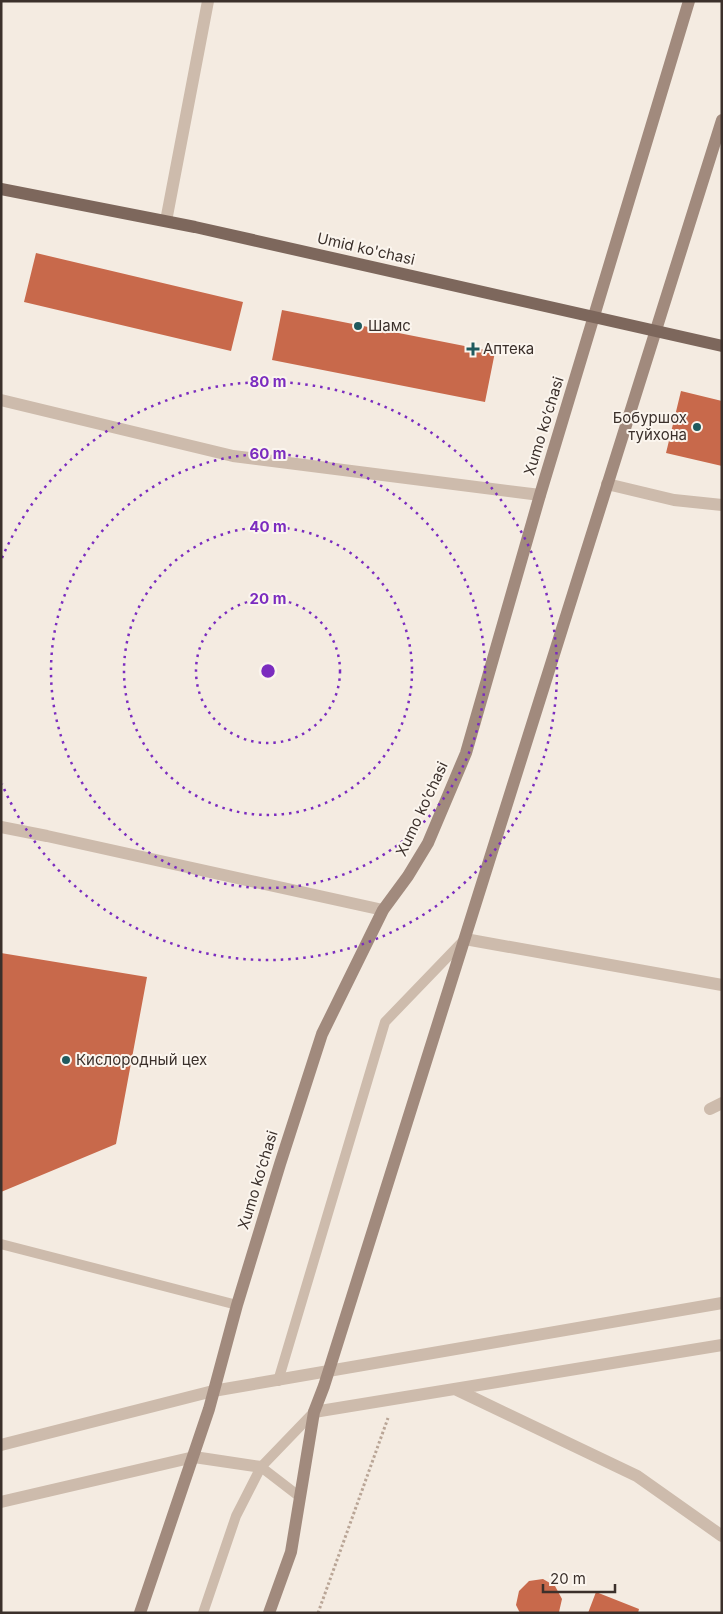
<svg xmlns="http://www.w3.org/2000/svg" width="723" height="1614" font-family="Inter,sans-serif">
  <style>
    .building { fill: #c8694b }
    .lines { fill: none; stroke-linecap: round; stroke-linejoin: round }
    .path { stroke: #b9a596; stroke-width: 3; stroke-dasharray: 2.5 2.5; stroke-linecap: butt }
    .service { stroke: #cdbbac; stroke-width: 10 }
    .pedestrian { stroke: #cdbbac; stroke-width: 12 }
    .minor { stroke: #cdbbac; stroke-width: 12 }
    .secondary { stroke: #a18a7d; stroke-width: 12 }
    .primary { stroke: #7d675c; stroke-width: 12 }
    .ring { fill: none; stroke: #7b2cbf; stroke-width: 2.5; stroke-dasharray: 2.5 5 }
    .poi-dot { fill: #1f5a5e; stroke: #fbf5ee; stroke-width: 2 }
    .labels { text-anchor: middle; stroke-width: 4; stroke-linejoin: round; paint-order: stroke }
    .street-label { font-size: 15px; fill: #3b302b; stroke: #fbf5ee }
    .poi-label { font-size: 15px; fill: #3b302b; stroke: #fbf5ee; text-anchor: start }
    .centre { fill: #7b2cbf; stroke: #fbf5ee; stroke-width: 2.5 }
    .ring-label { font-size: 15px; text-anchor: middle; font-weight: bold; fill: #7b2cbf; stroke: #fbf5ee; stroke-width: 4; stroke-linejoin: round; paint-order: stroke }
  </style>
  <rect width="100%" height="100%" fill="#f4ebe1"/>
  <!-- building -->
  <path class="building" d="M36,253l207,49 -12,49 -207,-49z
    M282,310l213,42 -10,50 -213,-42z
    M681,391l41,10v65l-56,-13z
    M1,953l146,24 -31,167 -115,48z
    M543,1579l12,7 7,13 -3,13 -39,1 -4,-8 3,-14 10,-10z
    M596,1592l43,17 -1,4h-50z"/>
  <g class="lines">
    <!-- path -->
    <path class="path" d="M318,1613l70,-195"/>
    <!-- service -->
    <path class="service" d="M1,1244l236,61
      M278,1381l107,-359 79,-82
      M261,1467l39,30
      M203,1613l33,-97 25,-49 53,-55"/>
    <!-- pedestrian -->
    <path class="pedestrian" d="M166,221l42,-220
      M1,1445l212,-54"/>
    <!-- minor -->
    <path class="minor" d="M1,400l232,56 307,39
      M607,484l67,16 48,5
      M1,827l46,9 336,74
      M465,939l257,46
      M710,1109l12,-6
      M455,1389l182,87 85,60
      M213,1391l509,-88
      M314,1412l408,-67
      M1,1502l193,-45 67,10"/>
    <!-- secondary -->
    <path class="secondary" d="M140,1613l69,-204 28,-104 43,-141 42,-130 61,-124 25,-34 20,-33 38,-90 74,-258 149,-494
      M269,1613l22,-61 23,-140 10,-26 398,-1266"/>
    <!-- primary -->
    <path class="primary" d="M1,189l194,38 527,119"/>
  </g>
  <!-- distance rings -->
  <g class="ring">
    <circle cx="268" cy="671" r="72"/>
    <circle cx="268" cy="671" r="144"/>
    <circle cx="268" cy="671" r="217"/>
    <path d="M2 558A289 289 0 1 1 2 784"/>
  </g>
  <!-- markers -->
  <g class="poi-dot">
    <circle cx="358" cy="326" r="5"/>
    <path d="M470.5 341.5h5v5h5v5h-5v5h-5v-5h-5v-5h5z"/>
    <circle cx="697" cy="427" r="5"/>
    <circle cx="66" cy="1060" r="5"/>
  </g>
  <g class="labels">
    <!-- street labels -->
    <g class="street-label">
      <text transform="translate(366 249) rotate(13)" y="5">Umid ko'chasi</text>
      <text transform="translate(544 426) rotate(-73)" y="5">Xumo ko’chasi</text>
      <text transform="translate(422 809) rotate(-65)" y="5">Xumo ko’chasi</text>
      <text transform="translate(258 1180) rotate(-73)" y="5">Xumo ko’chasi</text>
    </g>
    <!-- poi labels -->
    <g class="poi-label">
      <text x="368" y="331">Шамс</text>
      <text x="483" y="354">Аптека</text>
      <text x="687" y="423" text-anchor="end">Бобуршох<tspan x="687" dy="17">туйхона</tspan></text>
      <text x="76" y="1065">Кислородный цех</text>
    </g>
  </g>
  <circle cx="268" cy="671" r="8" class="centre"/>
  <g class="ring-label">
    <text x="268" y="387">80 m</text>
    <text x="268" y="459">60 m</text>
    <text x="268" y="532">40 m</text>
    <text x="268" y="604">20 m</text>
  </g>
  <!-- border -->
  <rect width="723" height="1614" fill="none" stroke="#3b302b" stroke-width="5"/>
  <!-- scale -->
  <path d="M543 1584v8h72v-8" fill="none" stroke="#3b302b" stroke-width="2.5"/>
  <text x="550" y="1584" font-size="15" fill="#3b302b" stroke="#fbf5ee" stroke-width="4" paint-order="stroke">20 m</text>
</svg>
